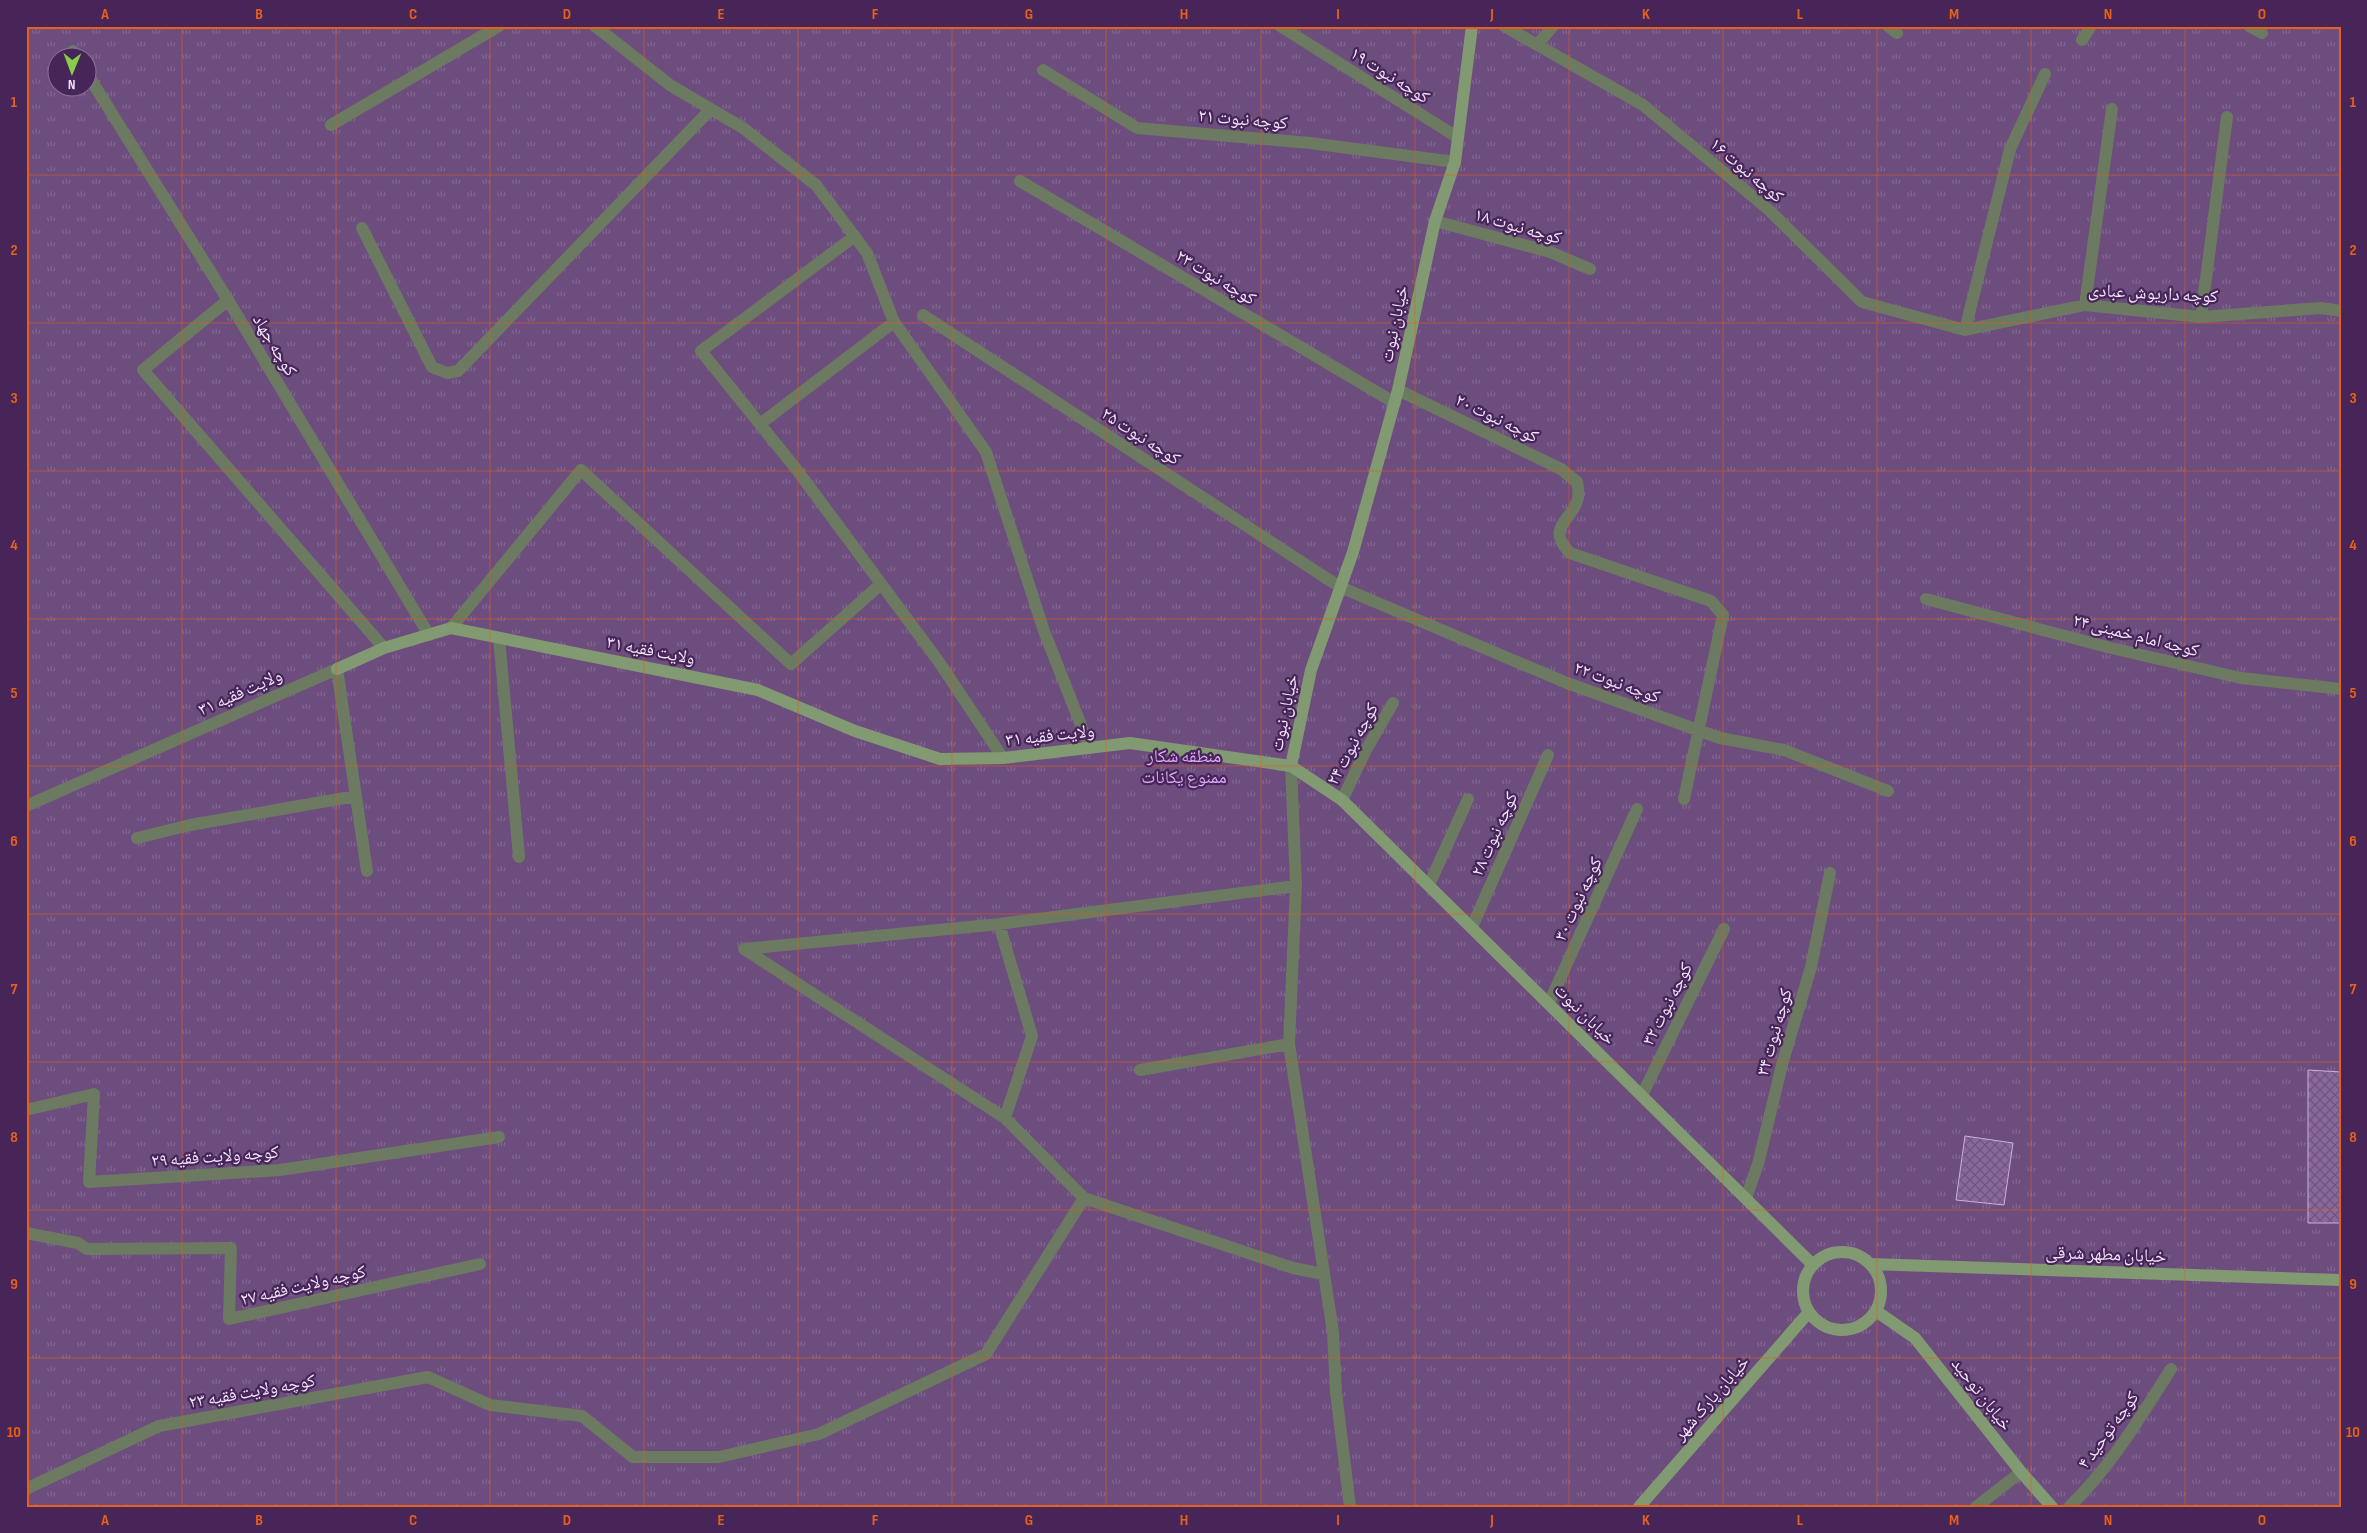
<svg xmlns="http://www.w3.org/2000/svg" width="2367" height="1533" font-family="'Sofia Sans Condensed','Noto Naskh Arabic',sans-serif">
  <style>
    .park { fill: url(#park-tufts); fill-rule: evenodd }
    .building { fill: url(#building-cross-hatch); stroke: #d1abe7 }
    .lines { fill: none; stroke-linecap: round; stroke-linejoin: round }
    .street { stroke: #6b7a61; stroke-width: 12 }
    .secondary { stroke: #829a72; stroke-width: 12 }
    .grid { fill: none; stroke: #e86018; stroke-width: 1; stroke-opacity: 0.55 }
    .labels { text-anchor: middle; stroke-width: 4.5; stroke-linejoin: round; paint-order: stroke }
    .street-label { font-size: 18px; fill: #f2e3fc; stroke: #472558 }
    .park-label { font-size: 18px; fill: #dda9f9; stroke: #472558 }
    .neatline { fill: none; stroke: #e86018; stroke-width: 2 }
    .grid-label { font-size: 16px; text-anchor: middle; font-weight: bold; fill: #e86018 }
  </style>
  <defs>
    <pattern id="park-tufts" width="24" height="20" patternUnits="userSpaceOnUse" patternTransform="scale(1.25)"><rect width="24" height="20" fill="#6d4d7e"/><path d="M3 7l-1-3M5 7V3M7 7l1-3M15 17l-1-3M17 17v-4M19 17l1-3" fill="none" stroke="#826691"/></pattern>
    <pattern id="building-cross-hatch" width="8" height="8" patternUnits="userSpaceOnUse" patternTransform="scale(1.25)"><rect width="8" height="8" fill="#8a669e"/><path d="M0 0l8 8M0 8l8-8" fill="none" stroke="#6d5779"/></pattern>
  </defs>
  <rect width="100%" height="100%" fill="#523063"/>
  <!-- park -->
  <path class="park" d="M26,26h2315v1481h-2315zM58,58h30v30h-30z"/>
  <!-- building -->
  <path class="building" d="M2308,1070l33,2v151h-33z
    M1965,1136l48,7 -9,62 -48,-5z"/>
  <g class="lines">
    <!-- street -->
    <path class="street" d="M595,26l75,59 73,43 73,57 51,68 27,69 92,130 58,179 46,117
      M1280,26l177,111
      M1504,26l139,79 126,105 93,92 103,28 120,-25 116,12 120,-9 20,3
      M1888,26l9,7
      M2249,26l13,7
      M2082,40l9,-14
      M1537,45l16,-19
      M73,51l3,7
      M1043,70l94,58 173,15 145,19
      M88,75l140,225 201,335
      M331,125l168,-99
      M1020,181l375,222
      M1435,221l115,31 40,17
      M362,228l70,139 15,6 11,-2 253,-262
      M855,236l-154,115 96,119 142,192 64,96
      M228,300l-85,70 241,278
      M2085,305l27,-196
      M923,315l417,272 227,96 153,55 64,12 104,41
      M2201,317l26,-200
      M1965,330l45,-181 35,-75
      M1398,390l163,79 16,13c1,5 2,11 1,16 -4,22 -34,28 -8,55l141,48 12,14 -39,184
      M760,424l134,-102
      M1926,599l181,48 134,31 100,11
      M451,628l130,-158 210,194 90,-80
      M499,638l20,219
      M1291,766l5,120 -7,158 44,288 3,60 14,115
      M1342,800l24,-50 27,-47
      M26,806l311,-137 30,202
      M137,838l53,-13 166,-29
      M1429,885l39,-86
      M1296,886l-297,38 -255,25 261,169 79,80 209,70 30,6
      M999,924l33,112 -27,82
      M1472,927l76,-172
      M1549,1003l88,-194
      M1140,1070l149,-26
      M1642,1095l82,-166
      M26,1110l68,-16 -5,88 191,-12 219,-33
      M1746,1198l12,-34 25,-103 28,-94 19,-94
      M26,1233l52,10 9,6 144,-1 -2,71 251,-55
      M26,1489l133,-63 269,-49 62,28 92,11 51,41h86l100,-23 167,-80 98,-156
      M1976,1507l45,-35
      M2069,1507c42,-40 71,-90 102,-138"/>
    <!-- secondary -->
    <path class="secondary" d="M337,669l47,-21 67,-20 307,62 97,41 85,28 63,-1 127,-15 161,23 51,34 471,465
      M1291,766l20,-96 42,-118 45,-162 37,-169 20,-59 17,-136
      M1803 1291a39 39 0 1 1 78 0a39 39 0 1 1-78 0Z
      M1870,1264l471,16
      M1876,1311l39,27 106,134 31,35
      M1639,1507l170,-195"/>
  </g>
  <!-- grid -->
  <path class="grid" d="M182,26v1481M336,26v1481M490,26v1481M644,26v1481M798,26v1481M952,26v1481M1106,26v1481M1261,26v1481M1415,26v1481M1569,26v1481M1723,26v1481M1877,26v1481M2031,26v1481M2185,26v1481M26,175h2315M26,323h2315M26,471h2315M26,619h2315M26,766h2315M26,914h2315M26,1062h2315M26,1210h2315M26,1358h2315"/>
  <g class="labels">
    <!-- street labels -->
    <g class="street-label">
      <text transform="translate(1390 75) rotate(32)" y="6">کوچه نبوت ۱۹</text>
      <text transform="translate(1243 119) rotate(5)" y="6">کوچه نبوت ۲۱</text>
      <text transform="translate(1747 170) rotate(40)" y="6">کوچه نبوت ۱۶</text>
      <text transform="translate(1518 226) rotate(16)" y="6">کوچه نبوت ۱۸</text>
      <text transform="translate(1216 277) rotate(31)" y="6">کوچه نبوت ۲۳</text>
      <text transform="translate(2153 293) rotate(3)" y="6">کوچه داریوش عبادی</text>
      <text transform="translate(1394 324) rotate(-78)" y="6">خیابان نبوت</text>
      <text transform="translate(275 345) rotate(59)" y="6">کوچه جهاد</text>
      <text transform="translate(1497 418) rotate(26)" y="6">کوچه نبوت ۲۰</text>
      <text transform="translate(1141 436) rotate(33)" y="6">کوچه نبوت ۲۵</text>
      <text transform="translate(2136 635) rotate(14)" y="6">کوچه امام خمینی ۲۴</text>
      <text transform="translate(651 650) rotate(11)" y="6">ولایت فقیه ۳۱</text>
      <text transform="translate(1617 682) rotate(20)" y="6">کوچه نبوت ۲۲</text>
      <text transform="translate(240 692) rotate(-24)" y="6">ولایت فقیه ۳۱</text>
      <text transform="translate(1284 713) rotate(-78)" y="6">خیابان نبوت</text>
      <text transform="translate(1050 735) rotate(-6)" y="6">ولایت فقیه ۳۱</text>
      <text transform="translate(1352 744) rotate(-62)" y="6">کوچه نبوت ۲۴</text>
      <text transform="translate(1494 834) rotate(-66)" y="6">کوچه نبوت ۲۸</text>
      <text transform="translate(1578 899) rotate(-65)" y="6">کوچه نبوت ۳۰</text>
      <text transform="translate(1667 1004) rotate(-63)" y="6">کوچه نبوت ۳۲</text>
      <text transform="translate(1585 1014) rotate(45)" y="6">خیابان نبوت</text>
      <text transform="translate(1774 1032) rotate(-74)" y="6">کوچه نبوت ۳۴</text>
      <text transform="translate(215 1156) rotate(-4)" y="6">کوچه ولایت فقیه ۲۹</text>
      <text transform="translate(2106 1254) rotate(2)" y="6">خیابان مطهر شرقی</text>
      <text transform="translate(303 1285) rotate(-13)" y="6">کوچه ولایت فقیه ۲۷</text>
      <text transform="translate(252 1391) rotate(-10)" y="6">کوچه ولایت فقیه ۲۳</text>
      <text transform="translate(1982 1394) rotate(52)" y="6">خیابان توحید</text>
      <text transform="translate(1711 1398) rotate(-49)" y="6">خیابان پارک شهر</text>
      <text transform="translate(2108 1430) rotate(-54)" y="6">کوچه توحید ۴</text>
    </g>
    <!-- park labels -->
    <g class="park-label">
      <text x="1184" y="762">منطقه شکار<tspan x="1184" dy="21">ممنوع یکانات</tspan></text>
    </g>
  </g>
  <!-- border -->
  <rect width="2367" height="1533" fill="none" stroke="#472558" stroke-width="55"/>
  <!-- north arrow -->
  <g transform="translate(72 72) rotate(181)"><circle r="24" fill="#472558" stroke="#8b719a"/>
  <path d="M0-4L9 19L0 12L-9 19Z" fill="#87cf4a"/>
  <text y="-8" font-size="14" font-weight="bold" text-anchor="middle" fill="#f2e3fc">N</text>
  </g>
  <rect x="28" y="28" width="2312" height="1478" class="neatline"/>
  <g class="grid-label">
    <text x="105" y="19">A</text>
    <text x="259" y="19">B</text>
    <text x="413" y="19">C</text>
    <text x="567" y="19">D</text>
    <text x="721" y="19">E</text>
    <text x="875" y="19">F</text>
    <text x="1029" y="19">G</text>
    <text x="1184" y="19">H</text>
    <text x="1338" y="19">I</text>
    <text x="1492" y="19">J</text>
    <text x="1646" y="19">K</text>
    <text x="1800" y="19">L</text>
    <text x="1954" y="19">M</text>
    <text x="2108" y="19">N</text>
    <text x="2262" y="19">O</text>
    <text x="14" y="107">1</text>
    <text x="2353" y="107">1</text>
    <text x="14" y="255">2</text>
    <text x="2353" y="255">2</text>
    <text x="14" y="403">3</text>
    <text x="2353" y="403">3</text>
    <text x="14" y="550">4</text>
    <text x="2353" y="550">4</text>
    <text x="14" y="698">5</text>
    <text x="2353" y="698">5</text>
    <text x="14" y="846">6</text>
    <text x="2353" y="846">6</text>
    <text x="14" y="994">7</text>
    <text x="2353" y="994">7</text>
    <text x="14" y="1142">8</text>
    <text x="2353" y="1142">8</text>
    <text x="14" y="1289">9</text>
    <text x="2353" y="1289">9</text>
    <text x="14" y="1437">10</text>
    <text x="2353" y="1437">10</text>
    <text x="105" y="1525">A</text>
    <text x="259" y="1525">B</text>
    <text x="413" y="1525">C</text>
    <text x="567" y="1525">D</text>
    <text x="721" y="1525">E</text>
    <text x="875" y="1525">F</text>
    <text x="1029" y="1525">G</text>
    <text x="1184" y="1525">H</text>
    <text x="1338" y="1525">I</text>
    <text x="1492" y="1525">J</text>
    <text x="1646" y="1525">K</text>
    <text x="1800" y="1525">L</text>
    <text x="1954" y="1525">M</text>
    <text x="2108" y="1525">N</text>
    <text x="2262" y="1525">O</text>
  </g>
</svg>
